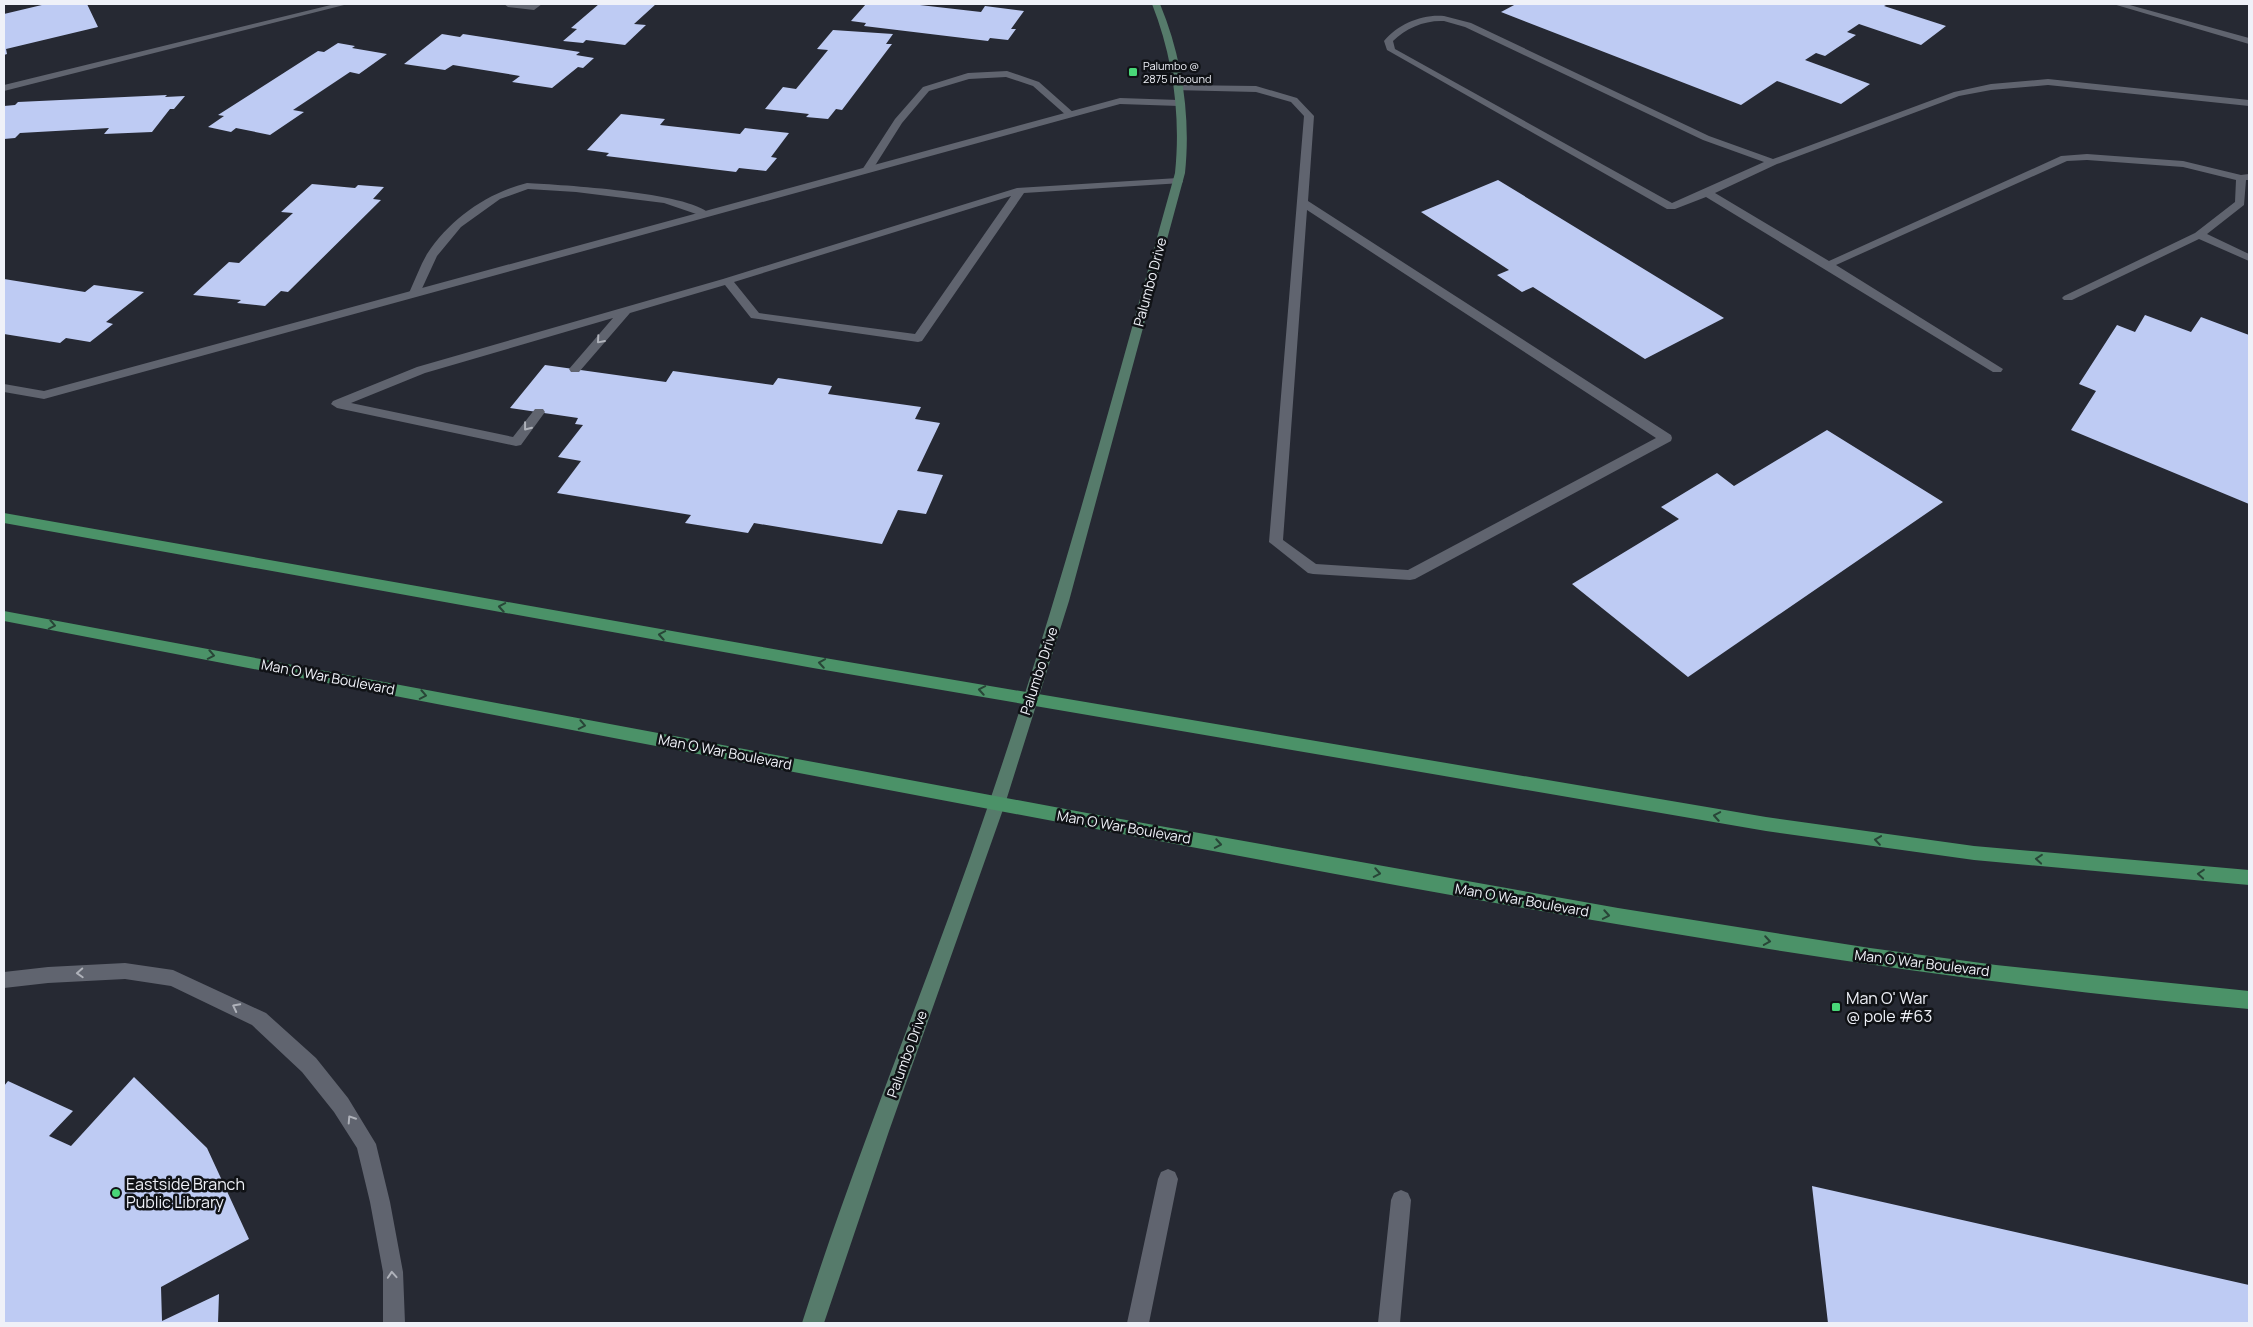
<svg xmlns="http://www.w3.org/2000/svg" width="2253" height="1327" font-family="Manrope,sans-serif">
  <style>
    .building { fill: #becbf3 }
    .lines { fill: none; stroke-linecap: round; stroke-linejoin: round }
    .lane { fill: #60646f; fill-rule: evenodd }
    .street { fill: #60646f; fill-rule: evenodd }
    .secondary { fill: #567b6b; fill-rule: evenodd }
    .primary { fill: #4b9268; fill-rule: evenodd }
    .oneway { stroke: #afb2ba }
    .oneway2 { stroke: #284537 }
    .poi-dot { fill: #49d778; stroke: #101216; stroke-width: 2 }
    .labels { text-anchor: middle; stroke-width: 5; stroke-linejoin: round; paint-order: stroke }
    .far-poi-label { font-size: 11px; fill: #eff1f8; stroke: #101216; text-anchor: start }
    .street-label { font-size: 14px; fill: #eff1f8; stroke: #101216 }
    .near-poi-label { font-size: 16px; fill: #eff1f8; stroke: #101216; text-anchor: start }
  </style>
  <rect width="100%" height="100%" fill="#262933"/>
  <!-- building -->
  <path class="building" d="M46,4h41l11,23 -92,22 1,5 -3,1v-41z
    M599,4h57l-22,20 12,1 -21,20 -39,-5 -3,3 -20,-2 14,-12 -6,-1z
    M866,4h45l70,8 4,-6 39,5 -13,18h5l-8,11 -18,-2 -2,3 -124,-15 2,-3 -15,-2z
    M1516,4h372l-4,2 62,20 -25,19 -62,-21 -12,8 9,3 -31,21 -9,-3 -11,7 65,24 -29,20 -64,-23 -36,24 -240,-93z
    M833,30l60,4 -7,10h6l-50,66 -6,-1 -8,10 -22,-2 3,-3 -44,-5 18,-22 13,2 32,-39 -11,-1z
    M442,34l18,3 3,-3 117,18 -4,3 18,3 -11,10 -5,-1 -26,21 -40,-6 8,-6 -67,-11 -8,5 -41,-6z
    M338,43l17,3 -3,2 35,6 -28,20 -9,-2 -57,38 11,2 -34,23 -34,-7 -5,4 -23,-5 16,-11 -6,-1 100,-64 6,1z
    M167,95l-2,2 20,-1 -11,13h-4l-18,23 -48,2 5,-6 -89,5 -5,5 -11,1v-33l11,-1 3,-3z
    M621,114l44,5 -5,6 80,9 5,-6 44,5 -18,24 6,1 -11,13 -27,-3 -3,4 -130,-16 3,-3 -22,-3z
    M1498,180l226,138 -79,41 -112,-72 -11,5 -25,-17 12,-5 -88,-58z
    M312,184l43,4 3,-3 26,2 -11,12 8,1 -93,92 -7,-1 -16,15 -28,-3 4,-3 -48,-5 36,-33 10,1 54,-50 -12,-1z
    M4,279l81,13 9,-7 50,7 -38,30 7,2 -23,18 -24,-4 -6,5 -56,-9z
    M2145,315l46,17 10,-15 48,18v169l-178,-74 25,-39 -17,-7 38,-59 18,7z
    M545,365l121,17 7,-11 100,14 5,-7 54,8 -4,8 93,13 -6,12 25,4 -23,48 26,4 -17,39 -28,-4 -16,34 -128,-21 -6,10 -63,-10 6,-8 -134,-22 24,-32 -23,-4 25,-32 -8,-1 3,-6 -68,-10z
    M1827,430l116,72 -255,175 -116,-93 107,-65 -18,-12 56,-34 17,13z
    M134,1077l73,71 42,91 -88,48 1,34 57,-27 -1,29h-214v-237l4,-5 65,30 -24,25 22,10z
    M1812,1186l437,99v38h-421z"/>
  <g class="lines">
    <!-- lane -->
    <path class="lane" d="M504,4h38l-8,6 -26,-3z
      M2113,4h13l123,34v6z
      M1444,16l27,7 238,113 64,23 181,-67 37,-8 57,-5 201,21v6l-201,-21 -57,5 -32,6 -182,68 -62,29 114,68 232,-105 26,-2 96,7 58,14 8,-1v6h-3l-2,25 -37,29 42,20v7l-50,-22 -127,61h-8l-2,-2 2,-2 131,-63 40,-31 1,-22 -53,-13 -96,-7 -20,1 -231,104 167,104 -2,3h-8l-287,-175 -31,12h-8l-280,-159 -3,-9c14,-17 38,-27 60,-25zM1444,21l21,6 238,113 61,22 -92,41 -277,-154 -2,-8c13,-13 32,-21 51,-20z
      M1007,71l32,11 36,32 -2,2h-6l-34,-30 -27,-9 -37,2 -40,12 -27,32 -31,49h-8l-1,-2 33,-51 28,-32 45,-14z
      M1177,85l79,1 41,12 17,18 -6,85 363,234 1,3 -1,3 -256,138 -5,1 -97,-6 -5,-1 -39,-31 35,-426 -13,-14 -35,-10 -82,-2v-4zM1307,210l349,228 -248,132 -92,-6 -33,-24z
      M1178,178l5,3 -1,2 -158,10 -102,148 -4,1 -167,-24 -26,-33 -95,28 -51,59h-8l-2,-3 44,-51 -188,55 -74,30 162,34 22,-28h8l2,3 -24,33 -5,1 -179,-38 -6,-4 2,-3 84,-34 306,-88 294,-91zM1011,196l-96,138 -156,-21 -25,-31z
      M527,183c35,2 161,9 183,31l-5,3 -41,-14 -88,-11 -48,-3 -28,10 -39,28 -24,29 -18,39h-8l-2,-2c6,-13 11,-27 18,-39 23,-35 60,-61 100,-71z
      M125,963l48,7 93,43 50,45 32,40 28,46 14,58 13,70 2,51h-22v-51l-13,-70 -13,-54 -23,-36 -32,-40 -50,-47 -81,-39 -46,-7 -77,4 -44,5v-16l44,-5z
      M1168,1169l7,3 3,7 -29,144h-22l31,-144 3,-7z
      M1401,1190l7,3 3,7 -11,123h-22l13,-123 3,-7z"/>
    <!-- street -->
    <path class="street" d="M335,4h13l-344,87v-6z
      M1120,98l59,2 5,3 -5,3 -59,-2 -1076,295 -40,-7v-8l40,7z"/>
    <!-- secondary -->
    <path class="secondary" d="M1152,4h8c22,53 31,112 25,169l-116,428 -64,203 -116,327 -65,192h-22c56,-175 128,-346 187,-520 71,-208 127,-419 186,-630 6,-57 -2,-116 -23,-169z"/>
    <!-- primary -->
    <path class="primary" d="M4,513l809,143 953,161 208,29 275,24v15l-275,-25 -208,-29 -953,-163 -809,-145z
      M4,611l1083,202 531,95 252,40 126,17 253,26v18c-357,-31 -711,-97 -1063,-163 -395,-74 -788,-149 -1182,-225z"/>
  </g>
  <!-- one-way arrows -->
  <defs><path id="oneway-chevron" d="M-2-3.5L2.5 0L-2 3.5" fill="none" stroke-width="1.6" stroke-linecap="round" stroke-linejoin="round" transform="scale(1.25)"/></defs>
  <g class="oneway">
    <use href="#oneway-chevron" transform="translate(600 340) rotate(131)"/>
    <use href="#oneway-chevron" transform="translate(527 427) rotate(128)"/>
    <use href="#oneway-chevron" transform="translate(80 973) rotate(177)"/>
    <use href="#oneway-chevron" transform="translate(236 1007) rotate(-153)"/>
    <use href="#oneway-chevron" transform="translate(351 1119) rotate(-123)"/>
    <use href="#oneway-chevron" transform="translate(392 1275) rotate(-94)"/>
  </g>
  <g class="oneway2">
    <use href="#oneway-chevron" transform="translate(502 607) rotate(-170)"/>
    <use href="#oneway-chevron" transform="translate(52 625) rotate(11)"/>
    <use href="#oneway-chevron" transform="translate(662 635) rotate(-170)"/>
    <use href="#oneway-chevron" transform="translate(211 655) rotate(11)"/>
    <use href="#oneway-chevron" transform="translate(822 663) rotate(-171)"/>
    <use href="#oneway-chevron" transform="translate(982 690) rotate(-170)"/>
    <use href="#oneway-chevron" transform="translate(423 695) rotate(11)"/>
    <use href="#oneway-chevron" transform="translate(582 725) rotate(11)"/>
    <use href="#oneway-chevron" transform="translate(1717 816) rotate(-170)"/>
    <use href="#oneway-chevron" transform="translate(1878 840) rotate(-172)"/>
    <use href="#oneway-chevron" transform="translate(1218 844) rotate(10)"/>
    <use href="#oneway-chevron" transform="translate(2039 859) rotate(-175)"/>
    <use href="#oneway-chevron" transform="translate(1377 873) rotate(10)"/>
    <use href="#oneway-chevron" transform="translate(2201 874) rotate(-175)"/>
    <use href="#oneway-chevron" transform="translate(1606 915) rotate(10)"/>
    <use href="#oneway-chevron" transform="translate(1767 941) rotate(9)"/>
  </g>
  <!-- markers -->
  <g class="poi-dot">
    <rect x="1128" y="67" width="10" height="10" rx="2.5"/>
    <rect x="1831" y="1002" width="10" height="10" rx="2.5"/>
    <circle cx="116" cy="1193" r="5"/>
  </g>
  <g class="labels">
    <!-- far-poi labels -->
    <g class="far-poi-label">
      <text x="1143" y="70">Palumbo @<tspan x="1143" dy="13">2875 Inbound</tspan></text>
    </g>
    <!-- street labels -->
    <g class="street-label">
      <text transform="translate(1150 282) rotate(-75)" y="5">Palumbo Drive</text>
      <text transform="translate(1039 671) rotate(-72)" y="5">Palumbo Drive</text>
      <text transform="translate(328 677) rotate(11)" y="5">Man O War Boulevard</text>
      <text transform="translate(725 752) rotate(11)" y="5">Man O War Boulevard</text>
      <text transform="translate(1124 827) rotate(10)" y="5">Man O War Boulevard</text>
      <text transform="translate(1522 900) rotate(10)" y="5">Man O War Boulevard</text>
      <text transform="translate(1922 963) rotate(7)" y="5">Man O War Boulevard</text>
      <text transform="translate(907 1054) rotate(-70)" y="5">Palumbo Drive</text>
    </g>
    <!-- near-poi labels -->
    <g class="near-poi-label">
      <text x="1846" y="1004">Man O' War<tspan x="1846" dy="18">@ pole #63</tspan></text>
      <text x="126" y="1190">Eastside Branch<tspan x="126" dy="18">Public Library</tspan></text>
    </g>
  </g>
  <!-- border -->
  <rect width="2253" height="1327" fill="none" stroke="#eff1f8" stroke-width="10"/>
</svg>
